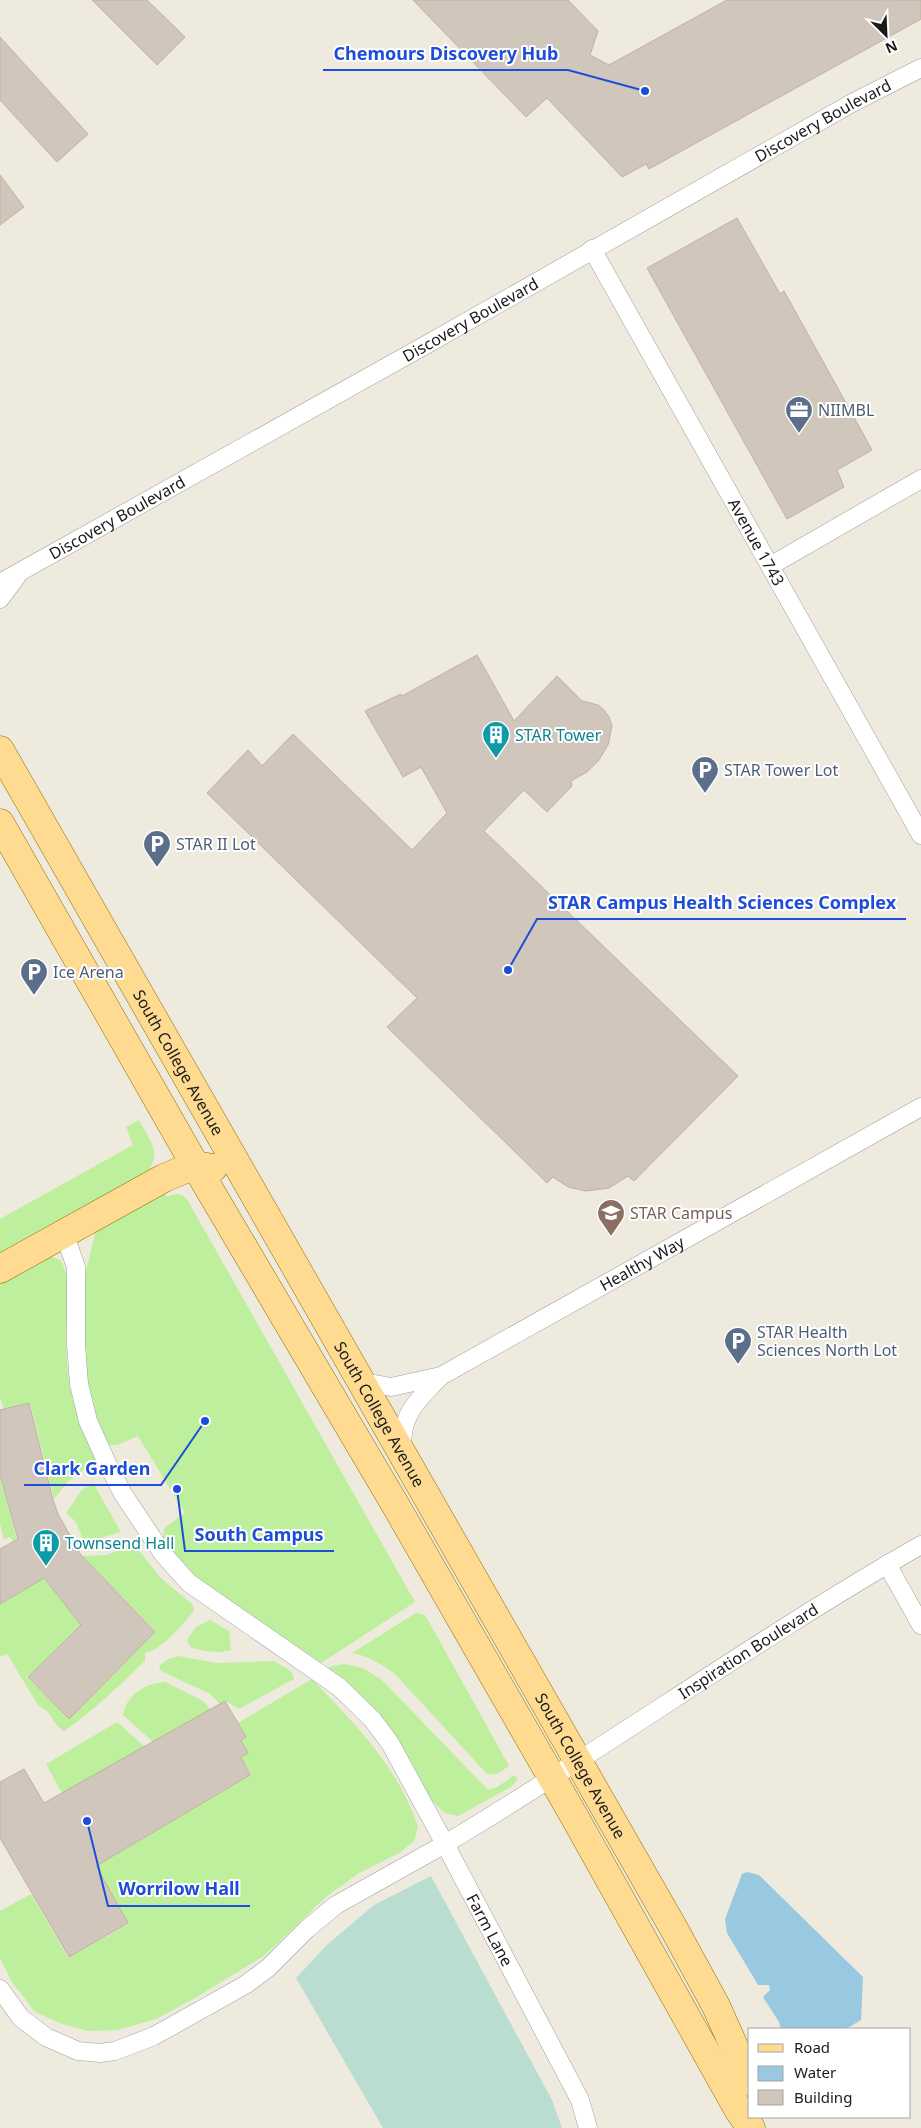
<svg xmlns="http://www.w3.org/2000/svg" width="921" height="2128" font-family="'Noto Sans',sans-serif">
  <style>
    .grass { fill: #bdef9d }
    .wetland { fill: #b9ded1 }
    .water { fill: #99c9e1 }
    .building { fill: #d1c6bb; stroke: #c0b19f }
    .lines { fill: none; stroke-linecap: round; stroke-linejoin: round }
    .minor-casing { stroke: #a1a1a1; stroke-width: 19 }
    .primary-casing { stroke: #917000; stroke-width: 29 }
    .minor { stroke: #fff; stroke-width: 18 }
    .primary { stroke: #ffdb92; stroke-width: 28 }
    .labels { text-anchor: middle; stroke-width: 4; stroke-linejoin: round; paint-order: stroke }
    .street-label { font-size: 16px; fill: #1a1a1a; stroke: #fff }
    .service-label { font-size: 16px; fill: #4e5e75; stroke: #fff; text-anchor: start }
    .culture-label { font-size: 16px; fill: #0d838f; stroke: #fff; text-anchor: start }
    .education-label { font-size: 16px; fill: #785e54; stroke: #fff; text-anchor: start }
    .leader { fill: none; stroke: #1d4ed8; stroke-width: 2 }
    .callout-dot { fill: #1d4ed8; stroke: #fff; stroke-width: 2 }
    .callout-label { font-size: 18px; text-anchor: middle; font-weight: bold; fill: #1d4ed8; stroke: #fff; stroke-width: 4; stroke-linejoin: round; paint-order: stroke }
  </style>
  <rect width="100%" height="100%" fill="#eeeade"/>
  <!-- grass -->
  <path class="grass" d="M139,1120c7,14 23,32 11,47l4,7 -154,85v-40l133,-74 -7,-18z
    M163,1190l4,7c9,-5 15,-4 21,4l227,401 -94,61 -125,-85 -26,-27 -7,-13 1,-10 21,-15 -47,-77 -21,9h-7l-6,-5 -12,-33 -9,-44 1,-83 12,-51z
    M49,1256l11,4c14,22 6,49 6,75 0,15 1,31 3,46 4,28 17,55 28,80l-29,20 -14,18 -24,-97 -26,7 -4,-11v-120z
    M0,1478l17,61 -4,2 -3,-4 -6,2 -4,-15z
    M93,1483l28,49 -27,8 -11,-1 -7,-17 -10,-9 15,-22z
    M131,1544l4,2 27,33 31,26 1,6c-14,15 -29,37 -49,42v8c-26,25 -52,50 -81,70l-6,-4 -10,-15 -10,-7 -31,-51 -7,3v-53l43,-26 38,47 -54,52 41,42 88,-87 -74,-76 25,-1z
    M416,1613l9,2 84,151c-7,5 -13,10 -22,8l-92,-100c-14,-10 -26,-18 -43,-21z
    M210,1620l19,11 2,19c-14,4 -28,1 -41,-3l-3,-7 9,-13z
    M178,1656l40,7 56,-2 18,11 2,7 -55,30 -12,-7 -6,3 -11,-11 -49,-23 -2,-5 9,-7z
    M344,1664l19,4 19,12 106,110 11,-4 15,-11 4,4 -7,8 -53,29 -13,-3 -14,-13 -19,-37 -29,-41 -58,-54z
    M312,1679c44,47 85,85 106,148l-4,14 -13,11 -42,21 -33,24 -61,58 -68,42 -41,22 -38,11 -30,1 -26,-7 -27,-12 -23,-30 -12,-24v-47l31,-17 37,64 61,-34 -33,-58 155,-91 -10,-18 7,-4 -6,-13 4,-3 -8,-14z
    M165,1682l38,19 8,9 -57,33 -31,-28c3,-20 23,-32 42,-33z
    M117,1722l28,25 -83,46 -16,-29z"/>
  <!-- wetland -->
  <path class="wetland" d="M431,1876l121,224 10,28h-179l-87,-150 31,-33 47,-40z"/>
  <!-- water -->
  <path class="water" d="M747,1872l12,3 104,102 -2,43 -15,9h-65l-2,-7 -16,-25 7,-7 -1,-5h-11l-31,-52 -2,-14 17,-45z"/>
  <!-- building -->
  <path class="building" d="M92,0h55l38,37 -28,28z
    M413,0h155l30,31 -8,24 19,10 118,-65h194v19l-272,150 -3,-5 -24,13 -75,-79 -21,19z
    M0,37l88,97 -31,28 -57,-62z
    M0,175l24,32 -24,18z
    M737,218l43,76 4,-3 88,159 -35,20 7,17 -57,32 -140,-251z
    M477,655l37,66 43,-45 25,25 16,4 6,5 5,7 3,9 -4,19 -9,15 -12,12 -16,9 1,5 -25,26 -23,-22 -40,41 254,245 -104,105 -6,-5 -19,12 -23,3 -18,-4 -15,-10 -6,6 -160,-156 30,-29 -210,-205 41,-43 14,16 31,-32 119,116 35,-37 -26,-46 -18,10 -38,-66 36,-17 1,2z
    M29,1403l24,97 5,14 23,41 74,77 -86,87 -41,-42 53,-52 -37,-47 -44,26v-55l18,-10 -18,-64v-65z
    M225,1701l21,36 -5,3 7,13 -7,4 9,18 -154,91 32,57 -59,34 -69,-119v-56l24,-13 20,34z"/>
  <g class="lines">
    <defs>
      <g id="minor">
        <path id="s1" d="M592,249l329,586"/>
        <path d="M770,566l151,-87"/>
        <path id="s2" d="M0,583l431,-241 421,-239 69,-35"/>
        <path d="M0,599l17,-23"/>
        <path id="s3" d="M359,1381l32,6 50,-11 480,-269"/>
        <path d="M403,1451c-5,-33 15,-52 37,-74"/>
        <path d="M887,1564l34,61"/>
        <path d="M0,1989l21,29 25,19 32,14 22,2 15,-2 39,-15 91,-51 23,-17 39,-39 29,-24 109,-61 -55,-101 -18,-24 -33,-32 -150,-104 -26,-29 -40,-60 -17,-33 -18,-40 -9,-37 -3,-40v-77l-12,-34"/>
        <path id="s4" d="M588,2128l-8,-28 -135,-256c161,-96 313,-206 476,-299"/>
      </g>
      <g id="primary">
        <path id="s5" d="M0,750l674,1179 42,77 34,76"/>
        <path d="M0,823l195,342 201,341 178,310 165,295 12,17"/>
        <path d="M0,1269l164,-91 31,-13 18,3"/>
      </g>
    </defs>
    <!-- minor casing -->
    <use href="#minor" class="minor-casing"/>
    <!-- primary casing -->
    <use href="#primary" class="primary-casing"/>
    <!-- minor -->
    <use href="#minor" class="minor"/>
    <!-- primary -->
    <use href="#primary" class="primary"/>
  </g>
  <!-- icons -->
  <defs>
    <symbol id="office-pin" viewBox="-11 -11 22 30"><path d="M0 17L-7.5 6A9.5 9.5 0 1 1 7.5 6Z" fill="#5c6f8a" stroke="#fff"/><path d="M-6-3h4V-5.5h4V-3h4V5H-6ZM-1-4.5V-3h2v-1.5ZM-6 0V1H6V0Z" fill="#fff"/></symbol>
    <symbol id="building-pin" viewBox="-11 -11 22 30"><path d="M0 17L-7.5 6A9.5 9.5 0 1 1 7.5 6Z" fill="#0f9aa8" stroke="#fff"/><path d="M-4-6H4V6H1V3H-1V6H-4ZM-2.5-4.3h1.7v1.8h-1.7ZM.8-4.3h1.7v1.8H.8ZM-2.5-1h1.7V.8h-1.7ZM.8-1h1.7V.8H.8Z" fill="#fff"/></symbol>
    <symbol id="parking-pin" viewBox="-11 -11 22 30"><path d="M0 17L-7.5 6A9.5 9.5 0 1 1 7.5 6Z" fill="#5c6f8a" stroke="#fff"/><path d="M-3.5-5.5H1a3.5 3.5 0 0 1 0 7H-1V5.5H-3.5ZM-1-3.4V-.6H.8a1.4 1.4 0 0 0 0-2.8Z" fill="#fff"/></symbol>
    <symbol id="university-pin" viewBox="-11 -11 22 30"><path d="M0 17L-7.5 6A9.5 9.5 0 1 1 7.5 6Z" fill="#8d6e63" stroke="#fff"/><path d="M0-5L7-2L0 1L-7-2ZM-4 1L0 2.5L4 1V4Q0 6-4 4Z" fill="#fff"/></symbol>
  </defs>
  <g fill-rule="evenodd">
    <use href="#office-pin" x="783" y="394" width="32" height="43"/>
    <use href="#building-pin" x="480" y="719" width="32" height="43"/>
    <use href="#parking-pin" x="689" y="754" width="32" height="43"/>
    <use href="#parking-pin" x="141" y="828" width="32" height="43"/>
    <use href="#parking-pin" x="18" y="956" width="32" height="43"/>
    <use href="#university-pin" x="595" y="1197" width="32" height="43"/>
    <use href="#parking-pin" x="722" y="1325" width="32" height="43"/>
    <use href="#building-pin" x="30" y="1527" width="32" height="43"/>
  </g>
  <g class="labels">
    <!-- street labels -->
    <g class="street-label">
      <text dy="6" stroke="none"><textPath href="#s2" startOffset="944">Discovery Boulevard</textPath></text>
      <text dy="6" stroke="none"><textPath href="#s2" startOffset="539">Discovery Boulevard</textPath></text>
      <text dy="6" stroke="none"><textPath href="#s2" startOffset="134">Discovery Boulevard</textPath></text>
      <text dy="6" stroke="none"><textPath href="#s1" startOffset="336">Avenue 1743</textPath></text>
      <text dy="6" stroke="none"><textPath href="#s5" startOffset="360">South College Avenue</textPath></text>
      <text dy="6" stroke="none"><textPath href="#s3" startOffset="314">Healthy Way</textPath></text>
      <text dy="6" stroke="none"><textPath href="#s5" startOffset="765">South College Avenue</textPath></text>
      <text dy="6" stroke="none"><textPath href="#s4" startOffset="678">Inspiration Boulevard</textPath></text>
      <text dy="6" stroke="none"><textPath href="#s5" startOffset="1170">South College Avenue</textPath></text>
      <text transform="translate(490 1930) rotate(62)" y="6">Farm Lane</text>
    </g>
    <!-- service labels -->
    <g class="service-label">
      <text x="818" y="416">NIIMBL</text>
      <text x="724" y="776">STAR Tower Lot</text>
      <text x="176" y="850">STAR II Lot</text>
      <text x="53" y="978">Ice Arena</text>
      <text x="757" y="1338">STAR Health<tspan x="757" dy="18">Sciences North Lot</tspan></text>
    </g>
    <!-- culture labels -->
    <g class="culture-label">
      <text x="515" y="741">STAR Tower</text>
      <text x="65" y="1549">Townsend Hall</text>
    </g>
    <!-- education labels -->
    <g class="education-label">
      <text x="630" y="1219">STAR Campus</text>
    </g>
  </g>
  <!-- callouts -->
  <path class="leader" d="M645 91L568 70H323M508 970L537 919H906M205 1421L161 1485H24M177 1489L185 1551H334M87 1821L108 1906H250"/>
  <g class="callout-dot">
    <circle cx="645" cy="91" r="5"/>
    <circle cx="508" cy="970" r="5"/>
    <circle cx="205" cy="1421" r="5"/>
    <circle cx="177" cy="1489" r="5"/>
    <circle cx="87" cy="1821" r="5"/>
  </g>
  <g class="callout-label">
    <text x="446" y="60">Chemours Discovery Hub</text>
    <text x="722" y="909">STAR Campus Health Sciences Complex</text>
    <text x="92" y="1475">Clark Garden</text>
    <text x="259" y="1541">South Campus</text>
    <text x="179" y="1895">Worrilow Hall</text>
  </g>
  <!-- legend -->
  <rect x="748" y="2028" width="162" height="90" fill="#ffffff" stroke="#a3a3a3"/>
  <rect x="758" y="2044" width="25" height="8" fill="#ffdb92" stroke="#a3a3a3"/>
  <text x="794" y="2053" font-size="15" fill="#1a1a1a">Road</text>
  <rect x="758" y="2066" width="25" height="15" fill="#99c9e1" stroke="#a3a3a3"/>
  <text x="794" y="2078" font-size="15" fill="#1a1a1a">Water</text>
  <rect x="758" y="2090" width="25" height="15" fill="#d1c6bb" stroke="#a3a3a3"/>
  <text x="794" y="2103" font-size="15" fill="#1a1a1a">Building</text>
  <!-- north arrow -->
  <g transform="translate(886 35) rotate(156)" stroke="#ffffff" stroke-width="4" paint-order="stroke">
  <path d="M0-4L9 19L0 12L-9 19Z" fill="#1a1a1a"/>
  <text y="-8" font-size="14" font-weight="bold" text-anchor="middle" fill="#1a1a1a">N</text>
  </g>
</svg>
